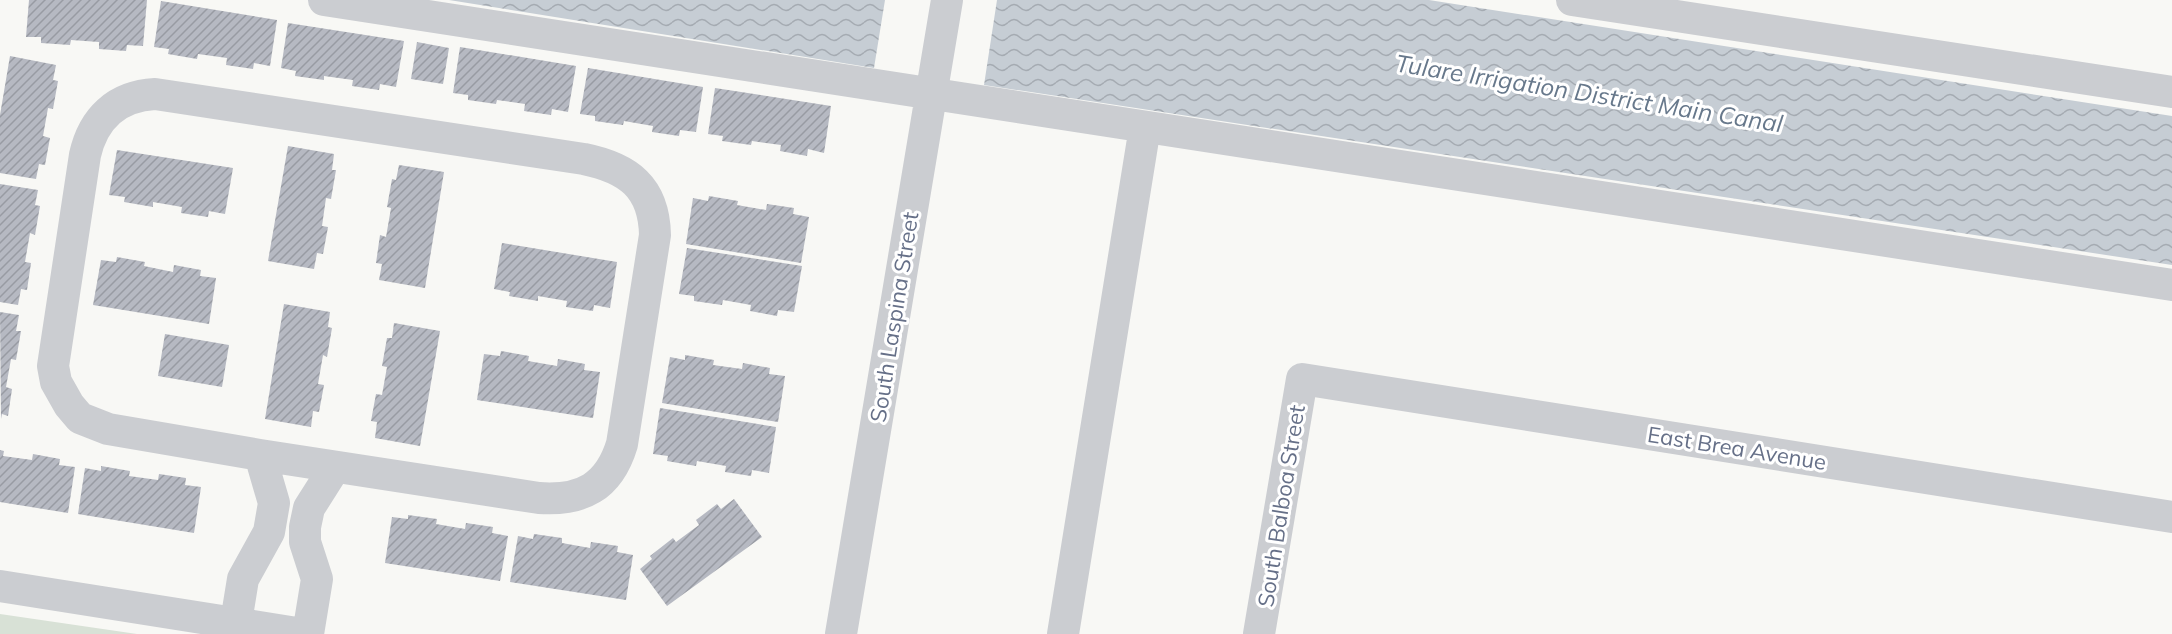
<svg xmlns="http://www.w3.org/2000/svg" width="2172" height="634" font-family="Mulish,sans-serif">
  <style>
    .park { fill: #d8e1d6 }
    .water { fill: url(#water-waves) }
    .building { fill: url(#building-hatch) }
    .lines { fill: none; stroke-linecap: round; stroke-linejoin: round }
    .minor { stroke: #cbcdd1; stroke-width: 32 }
    .labels { text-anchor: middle; stroke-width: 6; stroke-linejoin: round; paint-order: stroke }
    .street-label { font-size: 22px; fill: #667088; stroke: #fff }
    .water-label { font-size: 24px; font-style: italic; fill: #67788b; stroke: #fff }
  </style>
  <defs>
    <pattern id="water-waves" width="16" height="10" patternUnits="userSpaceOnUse" patternTransform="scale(1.5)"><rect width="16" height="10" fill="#c6cdd4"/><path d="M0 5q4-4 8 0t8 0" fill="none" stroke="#a5abb2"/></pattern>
    <pattern id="building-hatch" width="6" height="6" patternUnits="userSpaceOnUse" patternTransform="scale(1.5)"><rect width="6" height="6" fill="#b6b9c2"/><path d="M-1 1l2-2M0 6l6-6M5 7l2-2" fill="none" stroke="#989ba3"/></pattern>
  </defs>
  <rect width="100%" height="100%" fill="#f8f8f5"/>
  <!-- park -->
  <path class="park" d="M0,614l137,20h-137z"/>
  <!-- water -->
  <path class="water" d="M449,0h436l-11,68z
    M997,0h432l743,116v149l-1188,-180z"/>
  <!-- building -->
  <path class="building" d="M29,0h118l-4,46 -16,-1 -1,6 -27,-2v-7l-28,-2 -1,5 -29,-2v-6h-15z
    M161,1l116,19 -7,46 -16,-3 -1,6 -27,-4 1,-7 -29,-4 -1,5 -29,-5 1,-5 -15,-2z
    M288,23l116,18 -8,46 -16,-3 -1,6 -27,-4 1,-6 -29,-4v4l-29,-4 1,-5 -15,-3z
    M417,42l32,6 -6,36 -32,-5z
    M460,47l116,19 -8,46 -16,-3 -1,6 -27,-4 1,-7 -28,-4 -1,4 -28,-4v-5l-15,-2z
    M10,56l46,9 -3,15 5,1 -5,28 -5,-1 -5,28 7,2 -5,27 -6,-1 -3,15 -36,-6v-58z
    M588,68l115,19 -7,45 -16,-2 -1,6 -27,-4 1,-6 -29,-5 -1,4 -28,-4v-5l-15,-2z
    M715,88l116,18 -7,47 -16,-4 -1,7 -27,-5 1,-6 -29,-4 -1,4 -29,-4 1,-5 -15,-2z
    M288,146l46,8 -2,16h4l-5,29 -5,-1 -4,28 6,1 -5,27 -6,-1 -3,16 -46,-8z
    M117,150l116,18 -8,46 -16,-3 -1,6 -27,-4 1,-6 -29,-5v5l-29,-5 1,-5 -16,-2z
    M399,165l45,7 -19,116 -46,-8 3,-16 -6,-1 4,-28 6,2 5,-29 -4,-1 5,-28 4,1z
    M0,184l38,6 -3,15 5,1 -5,29 -5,-2 -5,29 6,1 -4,27 -6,-1 -3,16 -18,-3z
    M709,196l29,5 -1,4 29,5 1,-6 27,4 -1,6 16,3 -8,46 -115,-19 7,-46 15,3z
    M502,243l115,19 -7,46 -16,-3 -1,6 -27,-4 1,-6 -29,-5v5l-29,-5 1,-4 -16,-3z
    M687,248l115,18 -8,46 -16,-2 -1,6 -27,-5 1,-6 -28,-5 -1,5 -28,-4v-5l-15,-2z
    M117,257l28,5 -1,4 29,6 1,-7 27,5 -1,6 16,2 -7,46 -116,-19 8,-45 15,2z
    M284,304l46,8 -2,15 4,1 -5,29 -4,-2 -5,29 6,1 -5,27 -6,-1 -2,16 -46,-8z
    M0,312l19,3 -3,16h5l-5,29 -5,-1 -5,28 6,2 -4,27 -6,-2 -1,5z
    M394,323l46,8 -20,115 -45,-8 2,-16 -6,-1 5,-27 6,1 5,-28 -5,-1 5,-28h5z
    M165,334l64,11 -7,42 -64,-11z
    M501,351l28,5 -1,5 29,5 1,-7 27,5 -1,6 16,2 -7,46 -116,-18 7,-46 16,2z
    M685,355l29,5 -1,5 29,4 1,-6 27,5 -1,6 16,2 -7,46 -116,-19 8,-46 15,3z
    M660,408l116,19 -7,46 -17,-3 -1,6 -26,-4 1,-6 -29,-5 -1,5 -29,-5 1,-5 -15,-2z
    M0,450l4,1 -1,5 29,4 1,-6 27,5 -1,6 16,2 -7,46 -68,-11z
    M101,466l29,5 -1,5 29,4 1,-6 27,4 -1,7 16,2 -7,46 -116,-19 7,-46 16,3z
    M734,499l28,38 -95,69 -27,-37 12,-10 -2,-3 23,-18 3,4 23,-17 -3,-5 21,-16 4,5z
    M408,515l29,4 -1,5 29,5 1,-6 27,4 -1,6 16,3 -8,45 -115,-18 7,-46 16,2z
    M534,534l28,4v5l28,5 1,-6 27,4 -1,6 16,3 -7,45 -116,-18 8,-46 15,3z"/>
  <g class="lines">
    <!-- minor -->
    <path class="minor" d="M324,0l1848,285
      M1572,0l600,92
      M155,94l429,65c44,9 70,28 71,76l-33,209c-13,43 -40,57 -83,54l-279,-43 -152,-26 -28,-11 -11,-13 -13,-23 -3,-16 32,-211c8,-36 31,-59 70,-61z
      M0,586l303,48
      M236,622l7,-43 26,-47 5,-29 -14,-48
      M308,634l9,-55 -12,-37v-15l4,-19 26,-41
      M841,634l106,-634
      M1063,634l82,-507
      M1259,634l43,-255 870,138"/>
  </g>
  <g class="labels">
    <!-- street labels -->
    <g class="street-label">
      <text transform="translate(894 317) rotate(-81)" y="8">South Laspina Street</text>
      <text transform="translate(1737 448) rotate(9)" y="8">East Brea Avenue</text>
      <text transform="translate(1281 506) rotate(-81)" y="8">South Balboa Street</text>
    </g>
    <!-- water labels -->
    <g class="water-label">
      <text transform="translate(1589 94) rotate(9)" y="8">Tulare Irrigation District Main Canal</text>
    </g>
  </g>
</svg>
